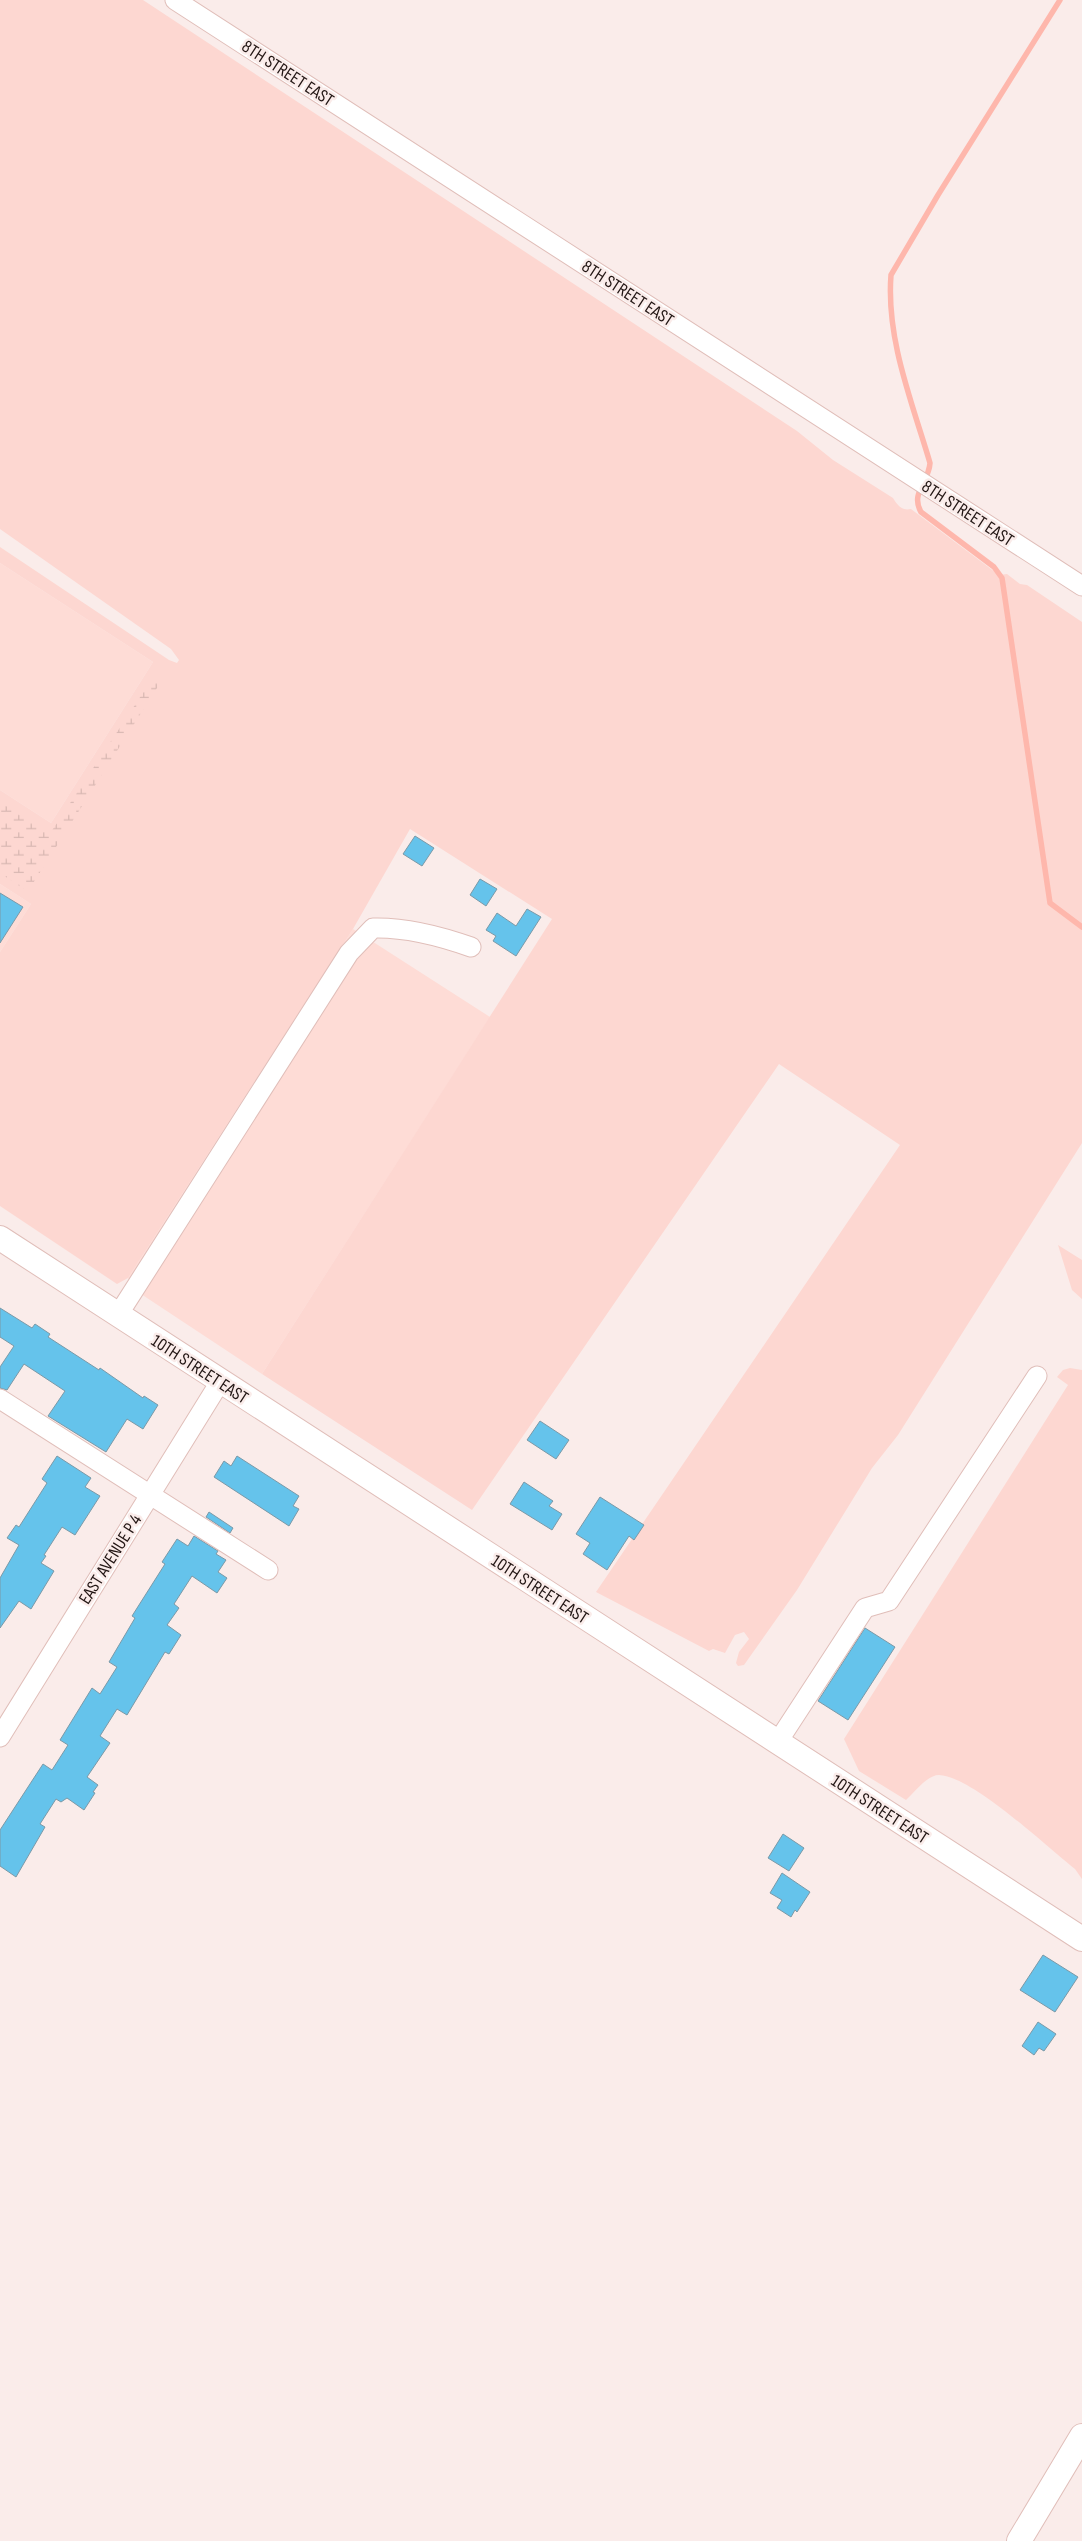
<svg xmlns="http://www.w3.org/2000/svg" width="1082" height="2541" font-family="'Sofia Sans Condensed',sans-serif">
  <style>
    .built { fill: #fedcd6 }
    .green { fill: #fdd7d1 }
    .wetland { fill: url(#wetland-marsh) }
    .lines { fill: none; stroke-linecap: round; stroke-linejoin: round }
    .stream { stroke: #feb7ac; stroke-width: 5.5 }
    .building { fill: #65c3eb; stroke: #7b99a7 }
    .minor-casing { stroke: #e0beb9; stroke-width: 21 }
    .major-casing { stroke: #e0beb9; stroke-width: 26 }
    .minor { stroke: #fff; stroke-width: 19 }
    .major { stroke: #fff; stroke-width: 24 }
    .labels { text-anchor: middle; stroke-width: 5; stroke-linejoin: round; paint-order: stroke }
    .street-label { font-size: 18px; fill: #211513; stroke: #faecea }
  </style>
  <defs>
    <pattern id="wetland-marsh" width="20" height="14" patternUnits="userSpaceOnUse" patternTransform="scale(1.25)"><rect width="20" height="14" fill="#fdd7d1"/><path d="M1 5h8M5 5V1M11 12h8M15 12V8" fill="none" stroke="#d9b8b3"/></pattern>
  </defs>
  <rect width="100%" height="100%" fill="#faecea"/>
  <!-- built -->
  <path class="built" d="M0,563l153,99 -102,161 -51,-33z
    M0,884l31,20 -31,48z
    M353,929l137,88 -228,357 -121,-80 -13,-16z"/>
  <!-- green -->
  <path class="green" d="M0,0h143l654,431 36,29 60,38c5,8 9,13 18,11l88,66 8,-1 13,10 7,1 55,37v521l-184,292 -26,33 -75,122 -53,75 -6,1 -2,-3 3,-11 10,-13 -5,-7 -9,3 -10,18 -12,-4 -4,2 -113,-59 304,-447 -121,-81 -307,446 -210,-136 290,-455 -142,-90 -57,100 -225,349 -11,6 -117,-78v-254l31,-48 -31,-20v-94l51,33 102,-161 -153,-99v-16l169,113 8,3 2,-3 -8,-11 -171,-120z
    M1058,1245l24,15v39l-10,-9z
    M1070,1368l12,2v509l-7,-10c-28,-22 -103,-93 -136,-94 -12,0 -24,17 -33,25l-47,-29 -15,-32 224,-354 -11,-8 6,-7z"/>
  <!-- wetland -->
  <path class="wetland" d="M156,673l6,3v4l-132,208 -6,1 -24,-16v-71l38,25 8,-5 4,3 -1,8 2,-1z"/>
  <g class="lines">
    <!-- stream -->
    <path class="stream" d="M1060,0l-122,195 -47,80c-5,64 21,127 39,188 -1,19 -20,30 -9,49l73,55 8,11 48,325 32,24"/>
  </g>
  <!-- building -->
  <path class="building" d="M415,836l19,12 -12,18 -19,-12z
    M480,879l17,10 -11,17 -16,-11z
    M0,893l23,14 -23,36z
    M527,909l14,8 -25,39 -23,-15 3,-5 -10,-6 11,-17 19,13z
    M0,1308l32,20 3,-4 15,10 -2,3 51,33 1,-2 43,30 1,-2 14,9 -15,24 -16,-10 -21,33 -58,-36 17,-25 -41,-27 -17,26 -7,-2v-21l14,-21 -14,-9z
    M540,1421l29,19 -13,19 -29,-19z
    M57,1456l34,22 -6,9 15,9 -25,39 -13,-8 -18,28 2,1 -5,7 13,8 -23,38 -12,-8 -19,27v-50l19,-33 -12,-7 9,-13 3,2 28,-44 -5,-4z
    M237,1456l62,40 -6,10 6,3 -10,17 -75,-49 10,-16 7,5z
    M524,1482l29,19 -4,5 13,8 -10,16 -42,-26z
    M600,1497l44,28 -10,15 -5,-4 -22,34 -24,-16 7,-11 -14,-9z
    M209,1512l24,16 -3,5 -24,-16z
    M194,1536l24,15 -2,3 10,6 -8,12 9,6 -10,15 -25,-17 -18,28 5,4 -12,17 14,10 -12,19 -4,-2 -38,63 -10,-6 -17,27 10,7 -23,34 11,8 -5,7 2,1 -11,17 -17,-12 -6,4 -5,-3 -16,25 5,3 -29,50 -16,-11v-36l43,-66 9,6 16,-25 -8,-5 32,-52 8,6 17,-27 -8,-5 26,-44 -3,-2 33,-52 -3,-2 15,-23 11,7z
    M865,1628l30,19 -47,73 -30,-19z
    M783,1834l21,14 -15,23 -21,-13z
    M782,1873l28,19 -13,20 -2,-2 -4,7 -14,-9 5,-8 -12,-7z
    M1043,1955l35,22 -23,35 -35,-22z
    M1038,2022l18,12 -12,17 -5,-3 -5,7 -12,-9z"/>
  <g class="lines">
    <defs>
      <path id="minor" d="M175,0l907,586
        M118,1315l231,-362 24,-25c34,-1 67,8 98,19
        M0,1399l268,171
        M0,1737l220,-355
        M777,1743l88,-135 24,-7 148,-225"/>
      <path id="major" d="M0,1238l1082,701
        M1019,2541l63,-105"/>
    </defs>
    <!-- minor casing -->
    <use href="#minor" class="minor-casing"/>
    <!-- major casing -->
    <use href="#major" class="major-casing"/>
    <!-- minor -->
    <use href="#minor" class="minor"/>
    <!-- major -->
    <use href="#major" class="major"/>
  </g>
  <g class="labels">
    <!-- street labels -->
    <g class="street-label">
      <text transform="translate(288 73) rotate(33)" y="6">8TH STREET EAST</text>
      <text transform="translate(628 293) rotate(33)" y="6">8TH STREET EAST</text>
      <text transform="translate(968 513) rotate(33)" y="6">8TH STREET EAST</text>
      <text transform="translate(200 1369) rotate(33)" y="6">10TH STREET EAST</text>
      <text transform="translate(110 1559) rotate(-58)" y="6">EAST AVENUE P 4</text>
      <text transform="translate(540 1589) rotate(33)" y="6">10TH STREET EAST</text>
      <text transform="translate(880 1809) rotate(33)" y="6">10TH STREET EAST</text>
    </g>
  </g>
</svg>
